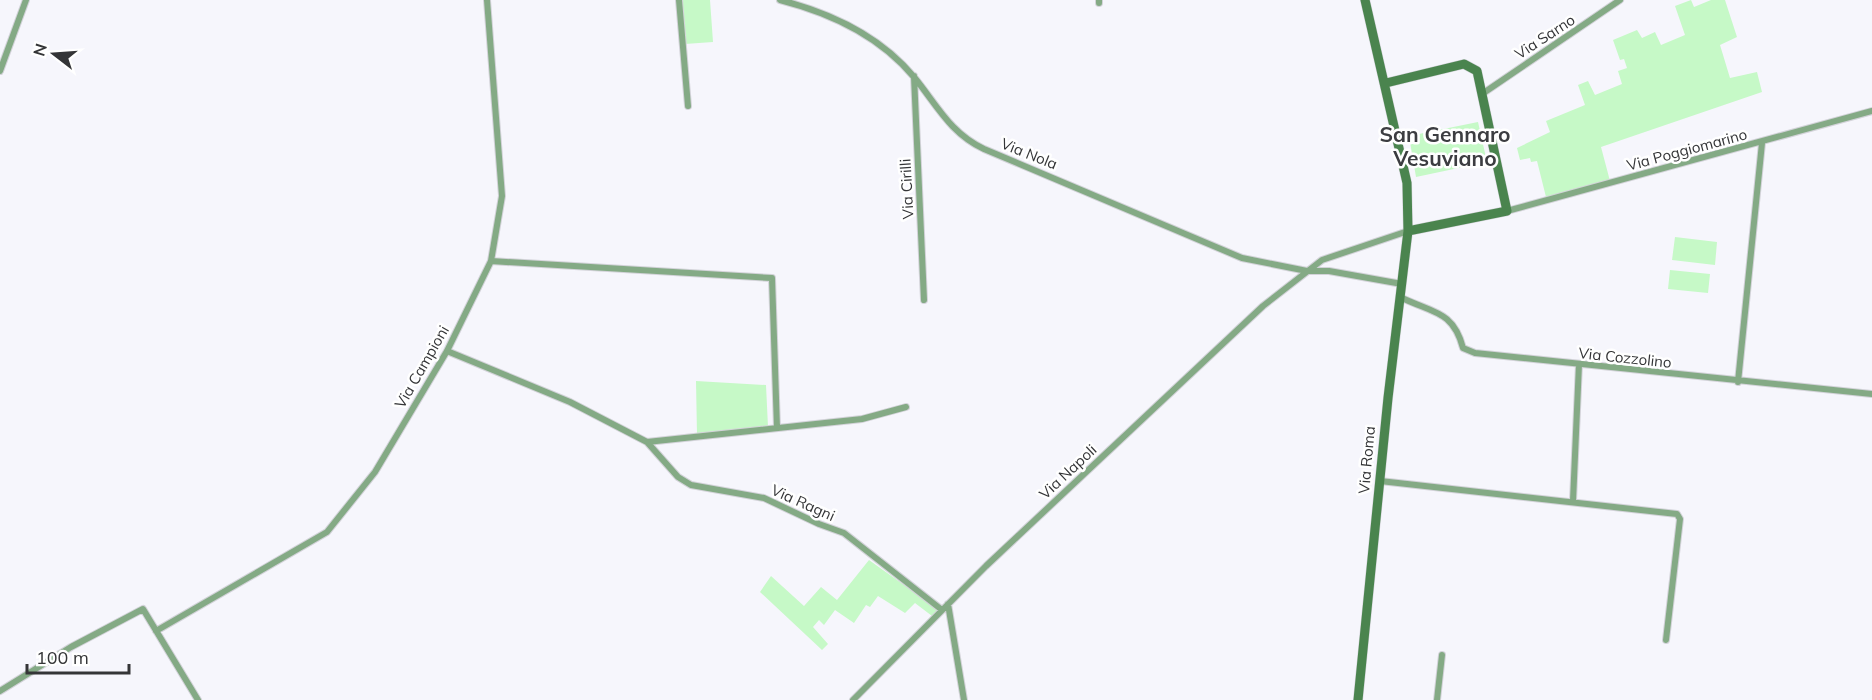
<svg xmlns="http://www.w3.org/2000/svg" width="1872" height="700" font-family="Mulish,sans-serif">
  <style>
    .green { fill: #c6f9c7 }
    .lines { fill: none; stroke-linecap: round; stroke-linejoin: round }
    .minor-casing { stroke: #d3d3d9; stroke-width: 8 }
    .secondary-casing { stroke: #d3d3d9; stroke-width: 10 }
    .minor { stroke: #84aa85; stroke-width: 6 }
    .secondary { stroke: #4a844e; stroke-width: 9 }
    .labels { text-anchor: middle; stroke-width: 5; stroke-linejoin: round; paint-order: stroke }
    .street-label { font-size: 15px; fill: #343537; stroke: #fff }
    .district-label { font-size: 21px; font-weight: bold; fill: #3c3d41; stroke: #fff }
  </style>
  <rect width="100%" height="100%" fill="#f6f6fc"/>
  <!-- green -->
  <path class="green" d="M682,0h28l3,42 -28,2z
    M1691,0l3,7 17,-7h14l12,37 -17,8 10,33 27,-6 5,20 -161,55 9,34 -64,16 -9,-36 -6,1 -1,-4 -10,2 -3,-12 33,-16 -4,-11 39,-16 -7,-20 10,-4 7,14 27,-11 -4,-13 9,-3 -3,-9 -4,1 -7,-20 24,-10 5,8 13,-6 6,13 24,-10 -10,-29z
    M1478,122l9,40 -71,15 -7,-41z
    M1675,237l42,5 -2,23 -43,-5z
    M1670,270l40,4 -2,19 -40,-4z
    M696,381l70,4 2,42 -71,8z
    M869,560l70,50 -7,6 -17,-13 -10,10 -27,-17 -8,11 -4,-2 -12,18 -19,-13 -11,15 -5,-5 -6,7 15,17 -6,6 -62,-58 11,-16 33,30 17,-19 16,13z"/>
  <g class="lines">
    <defs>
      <path id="minor" d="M679,0l9,106
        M780,0c51,13 100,36 134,77 23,28 36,56 70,72l258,109 65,13h22l73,13
        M1099,0v3
        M0,71l26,-71
        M914,76l10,224
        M1482,94l138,-94
        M1507,211l365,-100
        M491,261l281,17 5,150
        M1400,297c32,16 53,13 63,51l12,5 397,41
        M447,351l123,51 77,40 215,-23 44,-12
        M1738,382l24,-239
        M647,442l31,35 13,8 73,13 55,26 25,9 98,77
        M1380,481l297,33 3,5 -14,121
        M1573,501l6,-137
        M948,604l16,96
        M156,631l171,-99 48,-60 72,-121 44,-90 11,-65 -15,-196
        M0,691l71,-44 72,-38 55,91
        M853,700l133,-134 277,-260 59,-46 86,-29
        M1437,700l5,-45"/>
      <path id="secondary" d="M1386,83l78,-19 13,7 30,140 -99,20
        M1358,700l30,-302 20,-167 -1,-48 -42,-183"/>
    </defs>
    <!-- minor casing -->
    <use href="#minor" class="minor-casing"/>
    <!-- secondary casing -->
    <use href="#secondary" class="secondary-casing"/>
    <!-- minor -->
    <use href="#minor" class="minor"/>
    <!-- secondary -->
    <use href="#secondary" class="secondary"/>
  </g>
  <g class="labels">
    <!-- street labels -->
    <g class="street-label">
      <text transform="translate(1545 37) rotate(-33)" y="5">Via Sarno</text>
      <text transform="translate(1687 150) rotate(-15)" y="5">Via Poggiomarino</text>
      <text transform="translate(1029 154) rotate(22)" y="5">Via Nola</text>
      <text transform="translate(907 189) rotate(-93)" y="5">Via Cirilli</text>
      <text transform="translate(1625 358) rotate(6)" y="5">Via Cozzolino</text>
      <text transform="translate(422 367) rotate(-60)" y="5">Via Campioni</text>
      <text transform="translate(1367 460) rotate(-85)" y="5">Via Roma</text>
      <text transform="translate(1068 472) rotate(-43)" y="5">Via Napoli</text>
      <text transform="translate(803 503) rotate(24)" y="5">Via Ragni</text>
    </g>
    <!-- district labels -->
    <g class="district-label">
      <text x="1445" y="142">San Gennaro<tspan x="1445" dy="24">Vesuviano</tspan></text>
    </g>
  </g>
  <!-- north arrow -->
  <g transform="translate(54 54) rotate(287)" stroke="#ffffff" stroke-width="4.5" paint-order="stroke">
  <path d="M0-4.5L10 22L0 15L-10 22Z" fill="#343537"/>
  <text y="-9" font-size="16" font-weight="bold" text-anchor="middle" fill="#343537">N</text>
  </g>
  <!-- scale -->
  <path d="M27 664v9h102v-9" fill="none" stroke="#343537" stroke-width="3"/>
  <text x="36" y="664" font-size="18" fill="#343537" stroke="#ffffff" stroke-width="4.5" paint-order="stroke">100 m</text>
</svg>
